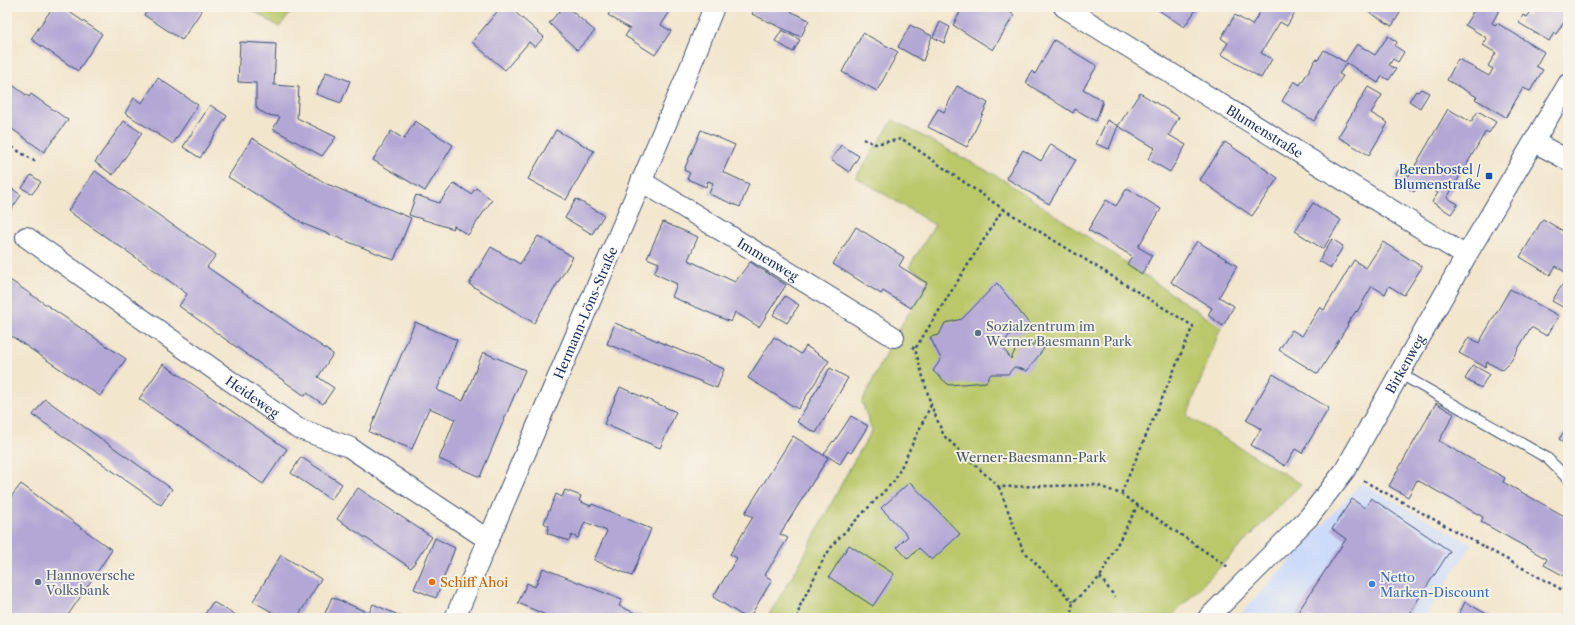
<svg xmlns="http://www.w3.org/2000/svg" width="1575" height="625" font-family="'Libre Caslon Text',serif">
  <style>
    .built { fill: #cddbfa }
    .green { fill: #bac86a; stroke: #6a7c64 }
    .building { fill: #b3a8d5 }
    .lines { fill: none; stroke-linecap: round; stroke-linejoin: round }
    .lane-casing { stroke: #3b4a6f; stroke-width: 12 }
    .street-casing { stroke: #3b4a6f; stroke-width: 22 }
    .path { stroke: #3b4a6f; stroke-width: 2.5; stroke-dasharray: 3 3; stroke-linecap: butt }
    .lane { stroke: #fff; stroke-width: 10 }
    .street { stroke: #fff; stroke-width: 20 }
    .transit-dot { fill: #1a4fb4; stroke: #f7f3e8; stroke-width: 1.5 }
    .service-dot { fill: #5c6f8a; stroke: #f7f3e8; stroke-width: 1.5 }
    .food-dot { fill: #e8710a; stroke: #f7f3e8; stroke-width: 1.5 }
    .shop-dot { fill: #3f7fe0; stroke: #f7f3e8; stroke-width: 1.5 }
    .labels { text-anchor: middle; stroke-width: 3.5; stroke-linejoin: round; paint-order: stroke }
    .street-label { font-size: 13px; fill: #1b2f5e; stroke: #f7f3e8 }
    .transit-label { font-size: 13px; fill: #164399; stroke: #f7f3e8; text-anchor: end }
    .service-label { font-size: 13px; fill: #4e5e75; stroke: #f7f3e8; text-anchor: start }
    .park-label { font-size: 13px; fill: #435561; stroke: #f7f3e8 }
    .shop-label { font-size: 13px; fill: #366cbe; stroke: #f7f3e8; text-anchor: start }
    .food-label { font-size: 13px; fill: #c56008; stroke: #f7f3e8; text-anchor: start }
  </style>
  <rect width="100%" height="100%" fill="#f7f3e8"/>
  <filter id="ink" filterUnits="userSpaceOnUse"><feTurbulence type="fractalNoise" baseFrequency=".025" numOctaves="2"/><feDisplacementMap in="SourceGraphic" scale="8" xChannelSelector="R" yChannelSelector="G"/><feConvolveMatrix kernelMatrix="1 2 1 2 8 2 1 2 1" color-interpolation-filters="sRGB"/></filter>
  <filter id="wash" filterUnits="userSpaceOnUse"><feTurbulence type="fractalNoise" baseFrequency=".012" numOctaves="4" result="noise"/><feDisplacementMap in="SourceGraphic" scale="16" xChannelSelector="R" yChannelSelector="G"/><feGaussianBlur stdDeviation="0.9" result="paint"/><feColorMatrix in="noise" values="0 0 0 0 0 0 0 0 0 0 0 0 0 0 0 0 0 1.4 0 .05"/><feComposite in="paint" operator="in"/></filter>
  <g filter="url(#wash)">
    <rect width="100%" height="100%" fill="#f2e6cd"/>
    <!-- built -->
    <path class="built" d="M1361,483l111,61 -48,74h-187z"/>
    <!-- green -->
    <path class="green" d="M248,7h47l-16,20z
      M893,120l109,59 219,148 -34,89 114,68 -131,134h-403l32,-53 53,-101 20,-33 -10,-29 32,-65 35,-57 -20,-13 26,-42 -79,-48z"/>
    <g id="blocks">
      <!-- building -->
      <path class="building" d="M53,7h9l40,27 -24,37 -47,-32z
        M149,7h55l-22,33 -38,-25z
        M501,7h8l35,30 -9,10 -6,-5 -24,28 -33,-28z
        M563,7h4l28,24 -18,19 -28,-27z
        M613,7h60l-12,18 10,6 -16,24 -30,-19 5,-7 -22,-14z
        M755,7h37l-2,4 19,9 -8,17 -49,-23z
        M963,7h38l13,8 -21,35 -40,-25z
        M1159,7h39l-14,20 -27,-18z
        M1263,7h35l-11,19 -7,-4 -19,31 11,6 -11,19 -40,-24 7,-11 -7,-5 14,-23 17,10z
        M1369,7h32l2,1 -11,18 -25,-15z
        M1473,7h28l-9,16 3,2 2,-2 47,29 -8,14 7,4 -13,21 -7,-3 -17,29 -31,-18 2,-2 -30,-17 11,-21 31,17 4,-7 -5,-3 8,-13 -13,-8 4,-7 -22,-13 8,-13 -2,-1z
        M1534,7h34v9l-12,18 -2,-1 -5,8 -30,-18 4,-8 4,2z
        M940,22l10,5 -6,16 -11,-6z
        M910,25l22,11 -9,25 -25,-14z
        M782,30l18,10 -7,12 -18,-11z
        M863,33l35,19 -21,39 -35,-19z
        M1388,36l9,6 -2,4 9,6 -6,10 -5,-3 -4,6 7,4 -7,11 -7,-4 -4,7 -31,-20 -8,11 4,2 -29,45 -32,-20 12,-20 6,4 16,-26 2,1 6,-10 21,12 12,-18 18,11z
        M1054,40l43,26 -14,23 20,12 -7,20 -21,-12 -2,4 -47,-30 6,-12 3,3z
        M240,42l36,2 -2,41 25,2 -2,31 39,19 -14,19 -49,-27 7,-12 -12,-2 -10,-5 -2,-4v-23l-18,-1z
        M326,72l24,9 -9,22 -25,-9z
        M158,78l40,27 -25,39 -48,-31 9,-15 8,5z
        M7,81l22,16 2,-3 37,26 -24,32 -36,-26 -1,2z
        M957,86l31,17 -21,44 -39,-20 10,-18 6,3z
        M1368,87l14,8 -11,18 17,10 -19,32 -31,-18z
        M1421,89l8,4 -9,15 -11,-7 7,-10 2,1z
        M1140,93l39,24 -10,18 17,10 -16,27 -22,-13 7,-11 -37,-22z
        M210,105l17,11 -27,42 -17,-11z
        M1448,109l23,13 7,-11 18,11 -7,11 -3,-2 -39,67 11,6 -7,10 -19,-12 6,-9 -18,-10 -6,9 -21,-12 6,-10 10,6z
        M1107,120l11,6 -9,23 -13,-5z
        M124,121l18,12 -29,42 -18,-13z
        M415,121l38,24 -28,46 -52,-31 18,-29 13,8z
        M556,130l38,21 -28,49 -38,-21z
        M701,130l34,15 -12,27 26,12 -9,23 -31,-13 4,-11 -5,-2 -2,6 -19,-8 3,-6 -6,-3z
        M252,138l75,46 84,34 -17,42 -88,-35 -78,-48z
        M1225,142l53,36 -26,38 -52,-36z
        M1051,144l25,16 -27,44 -43,-26 17,-28 18,11z
        M841,145l18,11 -10,16 -18,-12z
        M95,171l121,84 -9,12 126,87 -15,23 16,11 -11,16 -16,-11 -2,3 -126,-90 8,-12 -27,-20 -92,-63z
        M31,175l10,7 -9,12 -10,-6z
        M454,183l17,11 5,-6 16,12 -24,35 -14,-9 -1,3 -44,-14 7,-20 23,8z
        M7,185l14,10 -14,21z
        M1127,188l34,21 -23,38 14,8 -10,19 -15,-10 5,-8 -44,-26 18,-30 10,6z
        M576,199l28,16 -12,19 -27,-16z
        M1313,203l28,17 -18,29 -28,-18z
        M1543,219l25,15v40l-12,-8 -6,9 -30,-18z
        M663,222l35,15 -10,23 47,22 15,-20 36,23 -27,42 -24,-15 -4,10 -59,-25 5,-13 -23,-11 5,-10 -12,-5z
        M856,227l48,30 -5,9 28,17 -16,25 -28,-17 -2,3 -48,-30z
        M538,236l35,21 -39,66 -65,-39 22,-37 29,17z
        M1332,239l11,7 -12,22 -12,-7z
        M1197,241l40,25 -18,31 15,9 -11,20 -15,-11 4,-7 -41,-26z
        M1383,242l39,25 -18,28 -15,-9 -4,8 -13,-8 -15,26 -1,-1 -9,13 1,1 -30,49 -39,-24 13,-20 10,6 18,-29 4,3 30,-50 12,8z
        M7,278l119,81 -26,37 -93,-63z
        M1564,282l4,2v26l-16,-9z
        M997,283l34,43 -5,6 -17,3 -7,11 9,13 6,-13h15l5,-6 8,7 -18,24 -13,-4 -6,7h-17l-5,8 -37,3 -16,-14 8,-12 -11,-22 9,-2 6,-12 17,-4z
        M1510,289l49,27 -12,20 -16,-9 -20,34 -9,9 -15,-8 -2,5 -26,-14 10,-16 10,6z
        M785,296l14,9 -12,18 -14,-8z
        M415,322l42,18 -20,50 26,11 20,-49 42,18 -45,107 -41,-18 16,-40 -26,-11 -17,41 -43,-17z
        M615,323l109,46 -7,19 -110,-44z
        M774,337l27,17 5,-8 23,15 -31,48 -50,-31z
        M163,364l124,85 -24,35 -124,-85z
        M1473,365l16,9 -8,14 -16,-9z
        M830,368l18,10 -32,55 -19,-11z
        M1273,374l56,34 -27,45 -7,-4 -10,17 -34,-21 10,-16 -15,-9z
        M620,387l56,25 -16,36 -56,-24z
        M45,399l127,90 -11,16 -128,-90z
        M1436,403l18,11 -15,27 66,37 -2,4 65,36 -3,8 3,1v51l-24,-13 3,-6 -66,-37 2,-5 -66,-37 -9,17 -19,-11z
        M851,416l17,10 -17,27 -3,-2 -8,13 -16,-10 9,-13 1,1z
        M1568,426v20l-9,-7z
        M793,436l35,22 -48,76 8,4 -23,37 7,5 -23,38h-3l-33,-21 24,-39 -7,-4 23,-37 -8,-4z
        M301,457l41,27 -11,16 -40,-27z
        M910,482l50,52 -28,26 -13,-12 -11,11 -11,-12 11,-11 -27,-28z
        M21,484l91,66 -46,68h-59v-116z
        M358,488l74,49 -21,31 -74,-49z
        M565,490l16,6 -2,5 12,5 1,-2 59,25 -19,47 -38,-16 13,-29 -22,-9 -7,16 -6,-3 -3,6 -22,-8 2,-7 -5,-3 12,-29 6,3z
        M1371,498l79,53 -44,67h-112l52,-79 -14,-10 20,-30 13,9z
        M435,538l20,10 -19,50 -22,-9z
        M849,545l45,29 -21,32 -44,-29z
        M281,555l40,24 -24,39h-15l-29,-17z
        M543,568l79,32 -3,6 28,12h-94l-35,-15 9,-20 8,4z
        M332,597l37,16 4,-9 32,14h-82z
        M213,602l28,16h-39z
        M1465,602l29,16h-37z"/>
    </g>
  </g>
  <g filter="url(#ink)">
    <use href="#blocks" fill-opacity="0" stroke="#3b4a6f" stroke-width="1"/>
    <g class="lines">
      <defs>
        <path id="lane" d="M1399,373l148,85 21,21"/>
        <g id="street">
          <path id="s1" d="M1064,7l402,249"/>
          <path d="M1534,142l34,18"/>
          <path id="s2" d="M641,181l253,156"/>
          <path id="s3" d="M26,237l271,191 52,19 138,92"/>
          <path id="s4" d="M455,618l234,-548 25,-63"/>
          <path id="s5" d="M1208,618l101,-101 36,-47 121,-214 102,-172"/>
        </g>
      </defs>
      <!-- lane casing -->
      <use href="#lane" class="lane-casing"/>
      <!-- street casing -->
      <use href="#street" class="street-casing"/>
      <!-- path -->
      <path class="path" d="M863,139l12,5 27,-5 101,70 -88,140
        M7,144l29,18
        M1003,209l190,117 -72,168
        M912,347l3,2 16,56 13,31 55,51 97,-2 25,9 107,73
        M1364,481l204,112
        M999,487l24,63 50,52
        M1100,577l15,20
        M797,618l3,-12 24,-48 11,-16 60,-62 36,-75
        M1070,618l3,-16 27,-25 38,-72"/>
      <!-- lane -->
      <use href="#lane" class="lane"/>
      <!-- street -->
      <use href="#street" class="street"/>
    </g>
  </g>
  <!-- markers -->
  <rect class="transit-dot" x="1485" y="172" width="8" height="8" rx="2"/>
  <g class="service-dot">
    <circle cx="978" cy="333" r="4"/>
    <circle cx="38" cy="582" r="4"/>
  </g>
  <circle class="food-dot" cx="432" cy="582" r="4"/>
  <circle class="shop-dot" cx="1372" cy="584" r="4"/>
  <g class="labels">
    <!-- street labels -->
    <g class="street-label">
      <text dy="5" stroke="none"><textPath href="#s1" startOffset="236">Blumenstraße</textPath></text>
      <text dy="5" stroke="none"><textPath href="#s2" startOffset="149">Immenweg</textPath></text>
      <text dy="5" stroke="none"><textPath href="#s4" startOffset="332">Hermann-Löns-Straße</textPath></text>
      <text dy="5" stroke="none"><textPath href="#s5" startOffset="324">Birkenweg</textPath></text>
      <text dy="5" stroke="none"><textPath href="#s3" startOffset="277">Heideweg</textPath></text>
    </g>
    <!-- transit labels -->
    <g class="transit-label">
      <text x="1481" y="174">Berenbostel /<tspan x="1481" dy="15">Blumenstraße</tspan></text>
    </g>
    <!-- service labels -->
    <g class="service-label">
      <text x="986" y="331">Sozialzentrum im<tspan x="986" dy="15">Werner Baesmann Park</tspan></text>
      <text x="46" y="580">Hannoversche<tspan x="46" dy="15">Volksbank</tspan></text>
    </g>
    <!-- park labels -->
    <g class="park-label">
      <text x="1031" y="462">Werner-Baesmann-Park</text>
    </g>
    <!-- shop labels -->
    <g class="shop-label">
      <text x="1380" y="582">Netto<tspan x="1380" dy="15">Marken-Discount</tspan></text>
    </g>
    <!-- food labels -->
    <g class="food-label">
      <text x="440" y="587">Schiff Ahoi</text>
    </g>
  </g>
  <!-- margin -->
  <rect width="1575" height="625" fill="none" stroke="#f7f3e8" stroke-width="24"/>
</svg>
